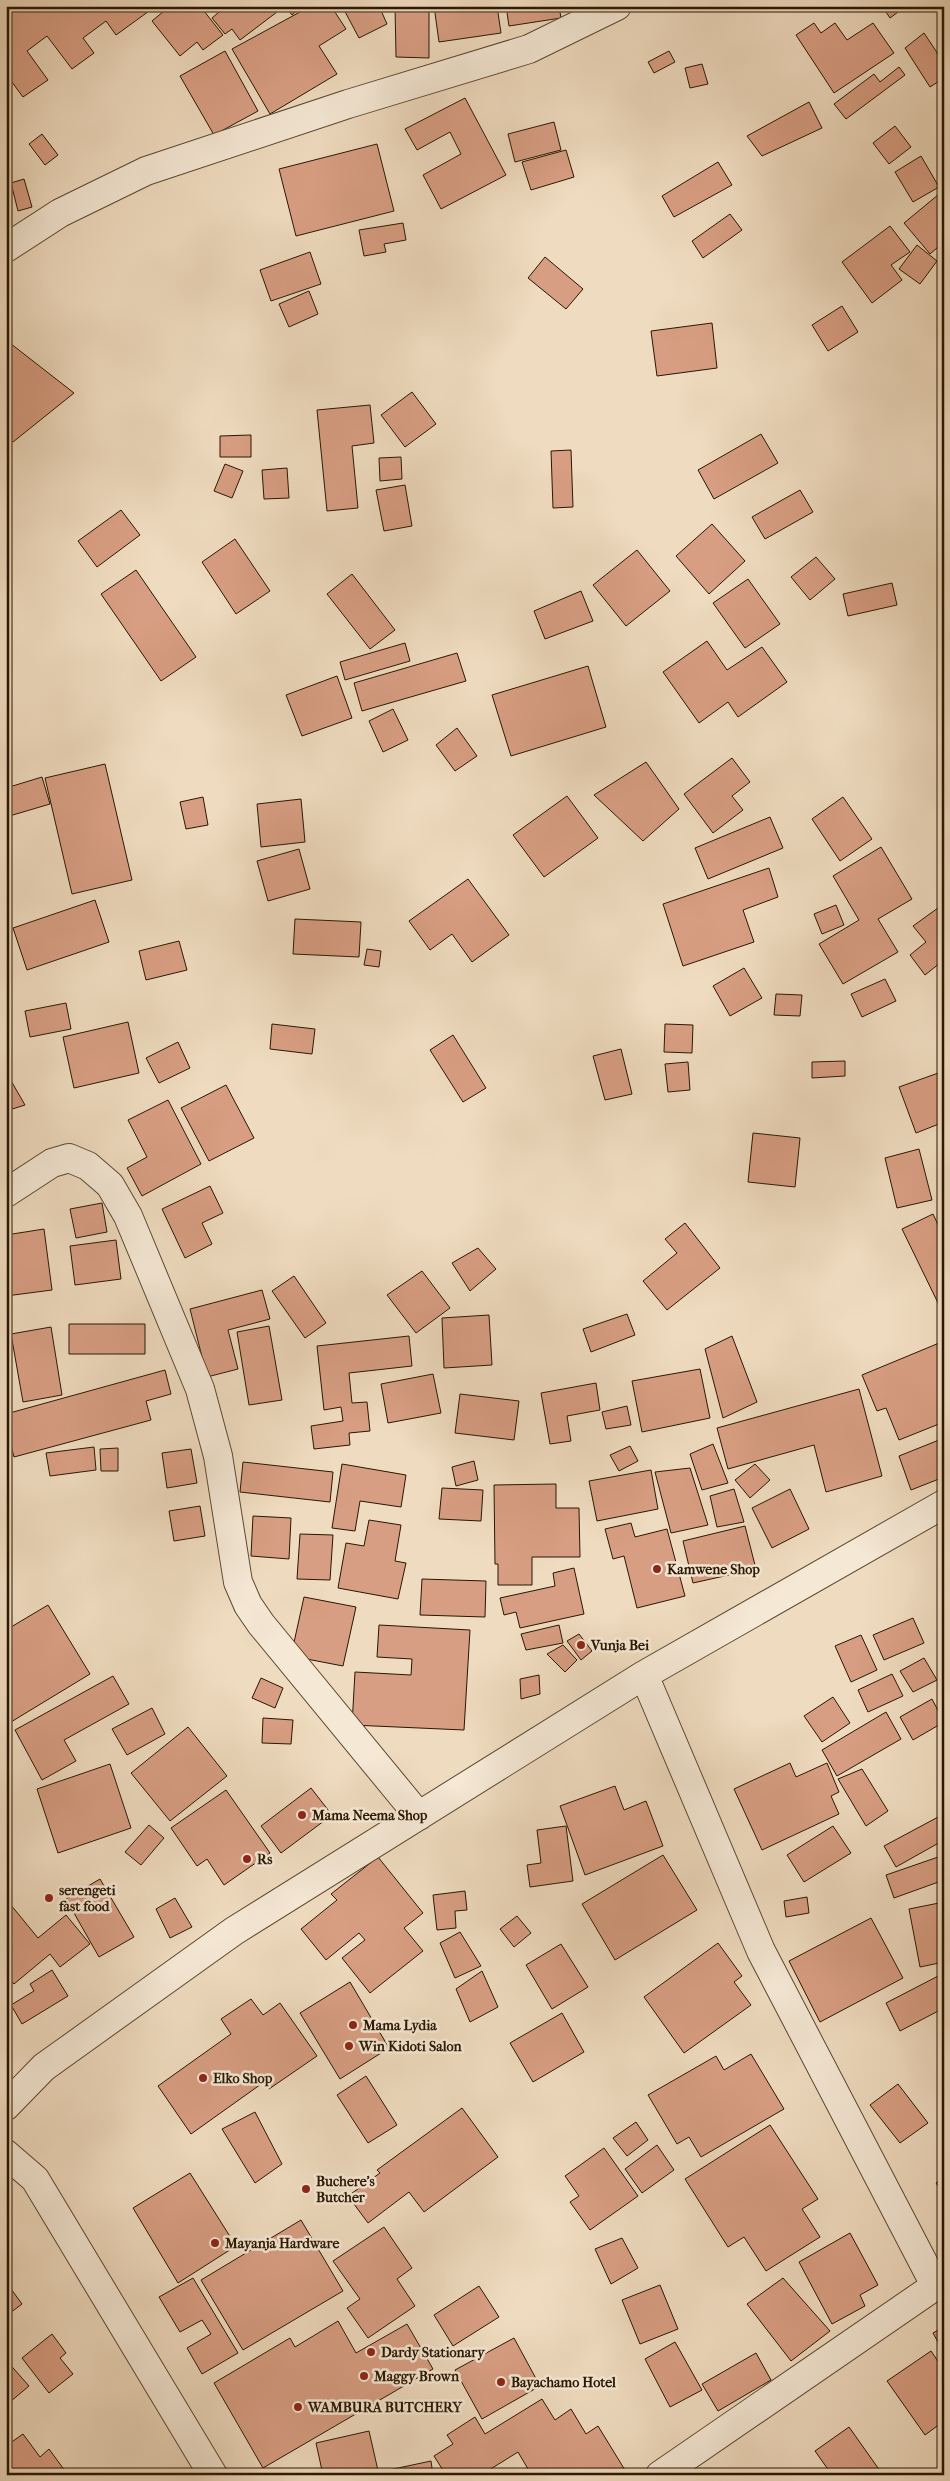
<svg xmlns="http://www.w3.org/2000/svg" width="950" height="2481" font-family="'IM FELL French Canon',serif">
  <style>
    .building { fill: #d89e83; stroke: #291701 }
    .lines { fill: none; stroke-linecap: round; stroke-linejoin: round }
    .minor-casing { stroke: #5a4830; stroke-width: 30 }
    .minor { stroke: #f5e8d5; stroke-width: 28 }
    .poi-dot { fill: #8f2418; stroke: #f5e8d5; stroke-width: 2 }
    .labels { text-anchor: middle; stroke-width: 5; stroke-linejoin: round; paint-order: stroke }
    .poi-label { font-size: 14px; font-weight: bold; fill: #291701; stroke: #f5e8d5; text-anchor: start }
  </style>
  <rect width="100%" height="100%" fill="#efdbbf"/>
  <filter id="stains"><feTurbulence type="fractalNoise" baseFrequency=".004" numOctaves="4"/><feColorMatrix values="0 0 0 0 .2 0 0 0 0 .09 0 0 0 0 .02 0 0 0 .5 -.17"/></filter>
  <radialGradient id="worn" r=".72"><stop offset=".6" stop-color="#630" stop-opacity="0"/><stop offset="1" stop-color="#630" stop-opacity=".3"/></radialGradient>
  <!-- building -->
  <path class="building" d="M6,6h150l-40,29 -10,-14 -23,17 11,15 -22,16 -25,-33 -20,15 21,29 -25,17 -17,-23z
    M170,6h30l23,29 -20,15 -6,-8 -17,14 -28,-35z
    M273,6l4,6 -37,28 -8,-11 -7,5 -13,-16 14,-12z
    M285,6h17l-10,9z
    M311,6h20l15,23 -27,17 18,28 -67,40 -38,-65z
    M342,6h37l8,18 -28,14z
    M395,6h34v52l-33,-1z
    M434,6h63l4,27 -62,9z
    M506,6h53l2,12 -52,8z
    M882,6h24l-16,12z
    M814,23l7,10 14,-10 12,17 26,-17 21,30 -60,40 -38,-58z
    M924,33l20,30v15l-14,9 -25,-39z
    M225,51l33,60 -44,24 -34,-59z
    M669,51l6,11 -21,11 -6,-11z
    M702,64l6,20 -18,4 -5,-20z
    M899,67l6,8 -59,44 -12,-15 40,-30 6,8z
    M465,98l41,77 -65,34 -18,-34 38,-21 -11,-22 -33,18 -12,-21z
    M809,102l13,26 -60,28 -15,-20z
    M554,122l7,28 -46,12 -7,-28z
    M895,126l16,21 -22,17 -16,-21z
    M42,134l16,21 -13,10 -16,-21z
    M377,144l17,67 -98,25 -17,-67z
    M566,150l8,27 -43,13 -9,-28z
    M921,156l18,31 -26,15 -18,-30z
    M718,162l14,23 -58,32 -12,-21z
    M24,179l8,28 -14,4 -7,-28z
    M944,190v52l-14,12 -26,-31z
    M730,214l12,16 -39,28 -11,-17z
    M403,223l3,17 -22,4 2,8 -22,4 -5,-26z
    M890,226l20,26 -19,13 11,15 -30,23 -30,-41z
    M917,245l20,16 -17,23 -21,-15z
    M310,252l11,32 -50,17 -11,-31z
    M545,257l38,32 -17,20 -38,-31z
    M309,291l9,23 -29,13 -10,-23z
    M842,306l16,26 -30,19 -16,-26z
    M712,323l5,45 -60,8 -6,-45z
    M6,340l68,53 -61,49 -7,-7z
    M412,392l24,32 -31,23 -24,-32z
    M370,405l4,38 -22,3 6,62 -31,3 -10,-101z
    M761,434l17,29 -64,36 -16,-29z
    M251,435v22h-31v-21z
    M571,450l2,57 -20,1 -2,-57z
    M401,457l1,22 -22,2 -1,-23z
    M225,464l18,7 -11,27 -18,-7z
    M287,468l2,30 -25,1 -2,-29z
    M405,485l7,41 -28,5 -8,-41z
    M800,490l13,22 -48,27 -13,-22z
    M121,510l19,25 -43,32 -19,-26z
    M712,524l33,37 -36,33 -33,-38z
    M235,539l35,52 -34,23 -34,-52z
    M637,550l33,41 -44,35 -33,-41z
    M816,557l19,22 -25,21 -19,-23z
    M136,570l60,87 -35,24 -60,-87z
    M352,574l43,56 -25,19 -43,-55z
    M748,579l32,45 -35,24 -32,-45z
    M892,583l5,22 -49,11 -5,-22z
    M581,591l12,30 -48,18 -11,-28z
    M707,641l20,29 35,-23 25,35 -49,35 -10,-15 -29,21 -36,-51z
    M405,643l5,18 -65,19 -5,-18z
    M457,653l9,28 -104,30 -8,-28z
    M588,666l18,61 -95,29 -19,-61z
    M337,676l15,42 -50,18 -16,-41z
    M393,709l15,31 -25,12 -14,-31z
    M457,728l20,28 -22,15 -19,-26z
    M732,758l18,24 -18,14 11,14 -30,23 -29,-39z
    M646,762l33,47 -36,32 -49,-46z
    M105,764l27,116 -60,14 -27,-116z
    M42,777l8,27 -44,13v-29z
    M567,796l31,42 -54,39 -31,-42z
    M203,797l5,28 -22,4 -6,-27z
    M843,797l29,42 -32,22 -28,-42z
    M301,799l4,43 -44,5 -4,-43z
    M770,817l13,31 -75,31 -13,-31z
    M881,847l31,52 -34,20 20,33 -55,32 -24,-40 40,-24 -26,-44z
    M299,849l11,40 -42,12 -11,-40z
    M769,868l9,29 -35,13 11,32 -71,24 -20,-62z
    M468,879l41,56 -37,27 -20,-28 -22,16 -21,-29z
    M95,900l14,42 -82,28 -14,-42z
    M836,905l8,20 -22,9 -8,-20z
    M938,908l6,8v52l-4,-5 -15,12 -15,-20 16,-13 -13,-16z
    M295,919l66,3 -2,35 -66,-3z
    M179,941l8,29 -41,10 -7,-29z
    M367,949l14,2 -2,16 -15,-2z
    M744,968l18,30 -32,18 -17,-30z
    M885,979l11,22 -34,16 -11,-23z
    M776,994l26,1 -2,21 -26,-1z
    M66,1003l5,26 -41,8 -5,-26z
    M128,1022l11,51 -65,15 -11,-51z
    M272,1024l43,5 -3,25 -42,-5z
    M665,1024l28,1 -1,28 -28,-1z
    M453,1035l33,53 -23,14 -33,-52z
    M178,1042l12,26 -31,15 -13,-25z
    M621,1049l11,45 -27,6 -12,-44z
    M845,1061v15l-33,2v-16z
    M688,1062l2,28 -22,2 -3,-28z
    M944,1071v51l-28,11 -17,-46z
    M6,1072l19,33 -19,6z
    M226,1085l28,53 -45,23 -28,-53z
    M168,1100l33,64 -59,32 -15,-28 20,-11 -19,-37z
    M753,1133l47,5 -5,49 -47,-5z
    M919,1149l13,51 -35,8 -12,-50z
    M210,1186l13,27 -21,10 10,21 -27,14 -23,-49z
    M102,1203l5,29 -31,6 -6,-29z
    M933,1214l11,23v66l-5,2 -37,-76z
    M685,1223l35,45 -53,42 -24,-29 34,-28 -12,-14z
    M44,1229l8,61 -46,6v-61z
    M116,1240l5,39 -46,6 -5,-39z
    M478,1248l18,21 -26,22 -18,-28z
    M422,1271l28,37 -34,25 -29,-38z
    M294,1276l32,47 -21,15 -33,-47z
    M262,1290l8,29 -42,11 10,39 -31,8 -17,-68z
    M627,1314l8,21 -44,17 -8,-23z
    M489,1315l3,50 -48,3 -2,-50z
    M69,1324h76v30h-76z
    M269,1326l13,74 -33,5 -12,-73z
    M51,1327l11,68 -39,7 -12,-68z
    M409,1336l3,30 -63,7 3,30 15,-1 3,29 -21,2 1,12 -36,4 -3,-23 32,-5 -2,-14 -17,3 -7,-64z
    M732,1336l25,66 -34,16 -18,-69z
    M944,1341v81l-45,18 -13,-32 -9,3 -15,-36z
    M700,1369l10,49 -68,14 -10,-51z
    M165,1370l6,24 -25,7 5,19 -137,37 -8,-30v-13z
    M433,1374l8,39 -53,10 -7,-39z
    M596,1383l4,27 -33,6 4,25 -21,3 -9,-51z
    M859,1389l23,87 -56,16 -12,-47 -86,24 -11,-41z
    M460,1394l59,7 -5,39 -59,-7z
    M627,1406l4,19 -25,4 -4,-17z
    M944,1438v39l-33,13 -12,-34z
    M713,1444l15,39 -26,7 -12,-36z
    M630,1446l8,15 -19,10 -9,-16z
    M94,1447l2,23 -46,6 -4,-23z
    M118,1448v23h-17l-1,-22z
    M191,1449l6,34 -30,5 -5,-35z
    M474,1461l4,19 -22,6 -4,-19z
    M243,1462l90,10 -3,30 -90,-10z
    M342,1464l64,11 -5,32 -41,-6 -5,30 -23,-3z
    M755,1464l15,16 -20,18 -15,-18z
    M690,1468l18,57 -37,8 -16,-61z
    M651,1470l7,39 -61,12 -8,-40z
    M556,1484v24h23l1,49h-48v28h-34v-21h-3l-1,-79z
    M442,1488l41,2 -2,31 -42,-2z
    M734,1489l10,33 -27,5 -7,-31z
    M790,1489l19,40 -37,19 -20,-40z
    M200,1506l5,30 -31,5 -5,-30z
    M253,1516l38,2 -2,41 -38,-3z
    M369,1520l32,5 -6,36 11,2 -8,36 -60,-11 8,-45 18,3z
    M631,1523l4,14 32,-8 18,67 -48,12 -13,-52 -11,3 -8,-30z
    M745,1526l11,43 -63,14 -10,-42z
    M300,1534l33,1 -3,45 -33,-1z
    M574,1568l10,46 -64,14 -4,-16 -12,3 -4,-17 55,-12 -2,-13z
    M422,1579l64,2 -1,36 -65,-2z
    M304,1597l52,10 -13,59 -52,-10z
    M48,1605l42,69 -84,51v-95z
    M913,1618l11,25 -40,17 -11,-25z
    M379,1625l91,5 -6,100 -112,-5 3,-53 56,3 1,-16 -35,-2z
    M559,1625l4,18 -37,7 -5,-16z
    M579,1634l13,17 -11,9 -14,-19z
    M861,1635l16,35 -26,12 -16,-36z
    M563,1645l14,15 -12,12 -18,-18z
    M924,1658l13,22 -24,12 -13,-21z
    M892,1674l11,22 -35,16 -10,-22z
    M539,1675l1,19 -19,5 -1,-20z
    M113,1676l16,28 -65,36 12,21 -34,19 -27,-50z
    M261,1678l22,10 -8,20 -23,-10z
    M833,1697l17,26 -28,19 -18,-26z
    M932,1699l12,23 -31,18 -13,-23z
    M152,1708l13,26 -38,21 -15,-26z
    M886,1712l15,27 -64,37 -15,-26z
    M263,1718l30,2 -2,24 -29,-1z
    M188,1727l39,49 -57,45 -39,-48z
    M790,1763l6,14 31,-14 12,29 -8,4 8,18 -77,36 -28,-61z
    M110,1764l21,64 -73,25 -21,-64z
    M862,1769l26,42 -22,15 -28,-47z
    M615,1786l9,24 22,-9 17,45 -78,29 -25,-69z
    M311,1788l21,27 -51,38 -20,-27z
    M226,1790l44,63 -46,32 -17,-26 -10,7 -26,-38z
    M940,1816l4,7v17l-48,27 -12,-21z
    M149,1825l15,13 -23,27 -16,-13z
    M566,1826l7,55 -43,6 -3,-22 14,-2 -4,-33z
    M833,1826l18,27 -47,29 -17,-27z
    M663,1855l34,55 -82,50 -33,-56z
    M944,1855v25l-50,18 -8,-23z
    M378,1857l45,56 -19,15 19,23 -53,42 -28,-35 23,-18 -6,-7 -33,27 -25,-31 36,-29 -6,-6z
    M100,1879l34,58 -35,20 -33,-58z
    M465,1891l2,19 -12,1 1,17 -19,2 -4,-35z
    M807,1897l2,16 -23,4 -2,-16z
    M175,1898l17,29 -22,11 -14,-29z
    M6,1899l32,39 28,-23 24,29 -30,23 -10,-13 -36,30 -8,-10z
    M944,1902v60l-24,5 -11,-58z
    M517,1916l14,17 -17,14 -14,-18z
    M871,1918l32,60 -83,44 -31,-61z
    M460,1932l21,34 -26,12 -15,-35z
    M718,1943l24,33 -8,6 17,23 -67,48 -40,-56z
    M561,1944l27,43 -36,22 -26,-44z
    M52,1970l16,26 -46,28 -11,-19 23,-14 -4,-7z
    M482,1971l16,36 -28,15 -14,-33z
    M944,1973v35l-44,23 -14,-28z
    M350,1982l39,66 -49,31 -40,-66z
    M251,1999l12,16 17,-12 37,53 -48,33 -5,-7 -73,52 -33,-48 73,-52 -10,-15z
    M562,2013l22,39 -51,30 -23,-39z
    M751,2054l33,55 -83,48 -12,-20 -12,7 -29,-49 68,-39 8,14z
    M366,2076l31,49 -29,18 -31,-48z
    M898,2084l30,39 -28,20 -30,-38z
    M462,2108l36,49 -74,55 -15,-20 -41,31 -20,-27 32,-23 -3,-3z
    M255,2112l27,52 -27,19 -33,-54z
    M636,2122l12,18 -21,16 -14,-18z
    M770,2125l48,74 -16,10 18,28 -54,34 -22,-34 -16,10 -43,-68z
    M657,2145l17,25 -32,23 -17,-24z
    M604,2148l34,48 -48,34 -20,-28 9,-6 -14,-20z
    M190,2173l46,73 -58,37 -45,-75z
    M944,2177v17l-8,-11z
    M301,2220l42,71 -100,59 -42,-70z
    M384,2227l28,41 -15,11 18,27 -47,32 -21,-30 13,-9 -27,-38z
    M850,2233l28,52 -18,10 5,11 -33,18 -33,-62z
    M622,2238l16,30 -27,16 -16,-35z
    M193,2278l45,75 -36,21 -15,-26 24,-14 -9,-14 -22,12 -21,-35z
    M783,2278l47,53 -39,30 -44,-57z
    M6,2282l16,22 -16,12z
    M660,2285l18,44 -38,15 -18,-44z
    M479,2286l20,31 -46,29 -19,-31z
    M338,2321l18,32 51,-29 26,45 -170,99 -49,-85 76,-45 5,9z
    M944,2327v26l-11,-20z
    M52,2334l14,19 -6,5 13,16 -24,19 -27,-35z
    M514,2338l26,48 -58,33 -27,-49z
    M675,2342l27,48 -32,17 -25,-48z
    M931,2351l13,19v51l-19,14 -38,-54z
    M756,2353l15,27 -53,31 -16,-27z
    M6,2360l23,26 -19,16 -4,-4z
    M542,2399l13,21 16,-11 15,25 12,-8 30,49h-109l9,-6 -10,-17 -37,23h-35l-12,-19 19,-12 -6,-9 28,-18 10,17z
    M849,2427l34,48h-51l-17,-24z
    M369,2431l10,44h-56l-7,-32z
    M23,2434l17,23 9,-8 19,26h-62v-29z
    M431,2461l2,14h-48l-1,-4z"/>
  <g class="lines">
    <defs>
      <path id="minor" d="M6,248l54,-35 86,-42 202,-67 181,-55 88,-43
        M6,1193l46,-30 17,-5 19,8 22,19 18,31 72,173 18,67 20,126 10,23 13,19 158,192
        M644,1675l117,276 174,334
        M6,2106l38,-39 190,-136 410,-256 300,-171
        M6,2154l29,25 178,296
        M660,2475l284,-195"/>
    </defs>
    <!-- minor casing -->
    <use href="#minor" class="minor-casing"/>
    <!-- minor -->
    <use href="#minor" class="minor"/>
  </g>
  <!-- markers -->
  <g class="poi-dot">
    <circle cx="657" cy="1569" r="5"/>
    <circle cx="581" cy="1645" r="5"/>
    <circle cx="302" cy="1815" r="5"/>
    <circle cx="247" cy="1859" r="5"/>
    <circle cx="49" cy="1898" r="5"/>
    <circle cx="353" cy="2025" r="5"/>
    <circle cx="349" cy="2046" r="5"/>
    <circle cx="203" cy="2078" r="5"/>
    <circle cx="306" cy="2189" r="5"/>
    <circle cx="215" cy="2243" r="5"/>
    <circle cx="371" cy="2352" r="5"/>
    <circle cx="364" cy="2376" r="5"/>
    <circle cx="501" cy="2382" r="5"/>
    <circle cx="298" cy="2407" r="5"/>
  </g>
  <g class="labels">
    <!-- poi labels -->
    <g class="poi-label">
      <text x="667" y="1574">Kamwene Shop</text>
      <text x="591" y="1650">Vunja Bei</text>
      <text x="312" y="1820">Mama Neema Shop</text>
      <text x="257" y="1864">Rs</text>
      <text x="59" y="1895">serengeti<tspan x="59" dy="16">fast food</tspan></text>
      <text x="363" y="2030">Mama Lydia</text>
      <text x="359" y="2051">Win Kidoti Salon</text>
      <text x="213" y="2083">Elko Shop</text>
      <text x="316" y="2186">Buchere's<tspan x="316" dy="16">Butcher</tspan></text>
      <text x="225" y="2248">Mayanja Hardware</text>
      <text x="381" y="2357">Dardy Stationary</text>
      <text x="374" y="2381">Maggy Brown</text>
      <text x="511" y="2387">Bayachamo Hotel</text>
      <text x="308" y="2412">WAMBURA BUTCHERY</text>
    </g>
  </g>
  <!-- margin -->
  <rect width="950" height="2481" fill="none" stroke="#efdbbf" stroke-width="25"/>
  <rect x="8" y="8" width="935" height="2466" fill="none" stroke="#291701" stroke-width="2.5"/>
  <rect x="12" y="12" width="925" height="2456" fill="none" stroke="#291701"/>
  <rect width="100%" height="100%" filter="url(#stains)"/>
  <rect width="100%" height="100%" fill="url(#worn)"/>
</svg>
